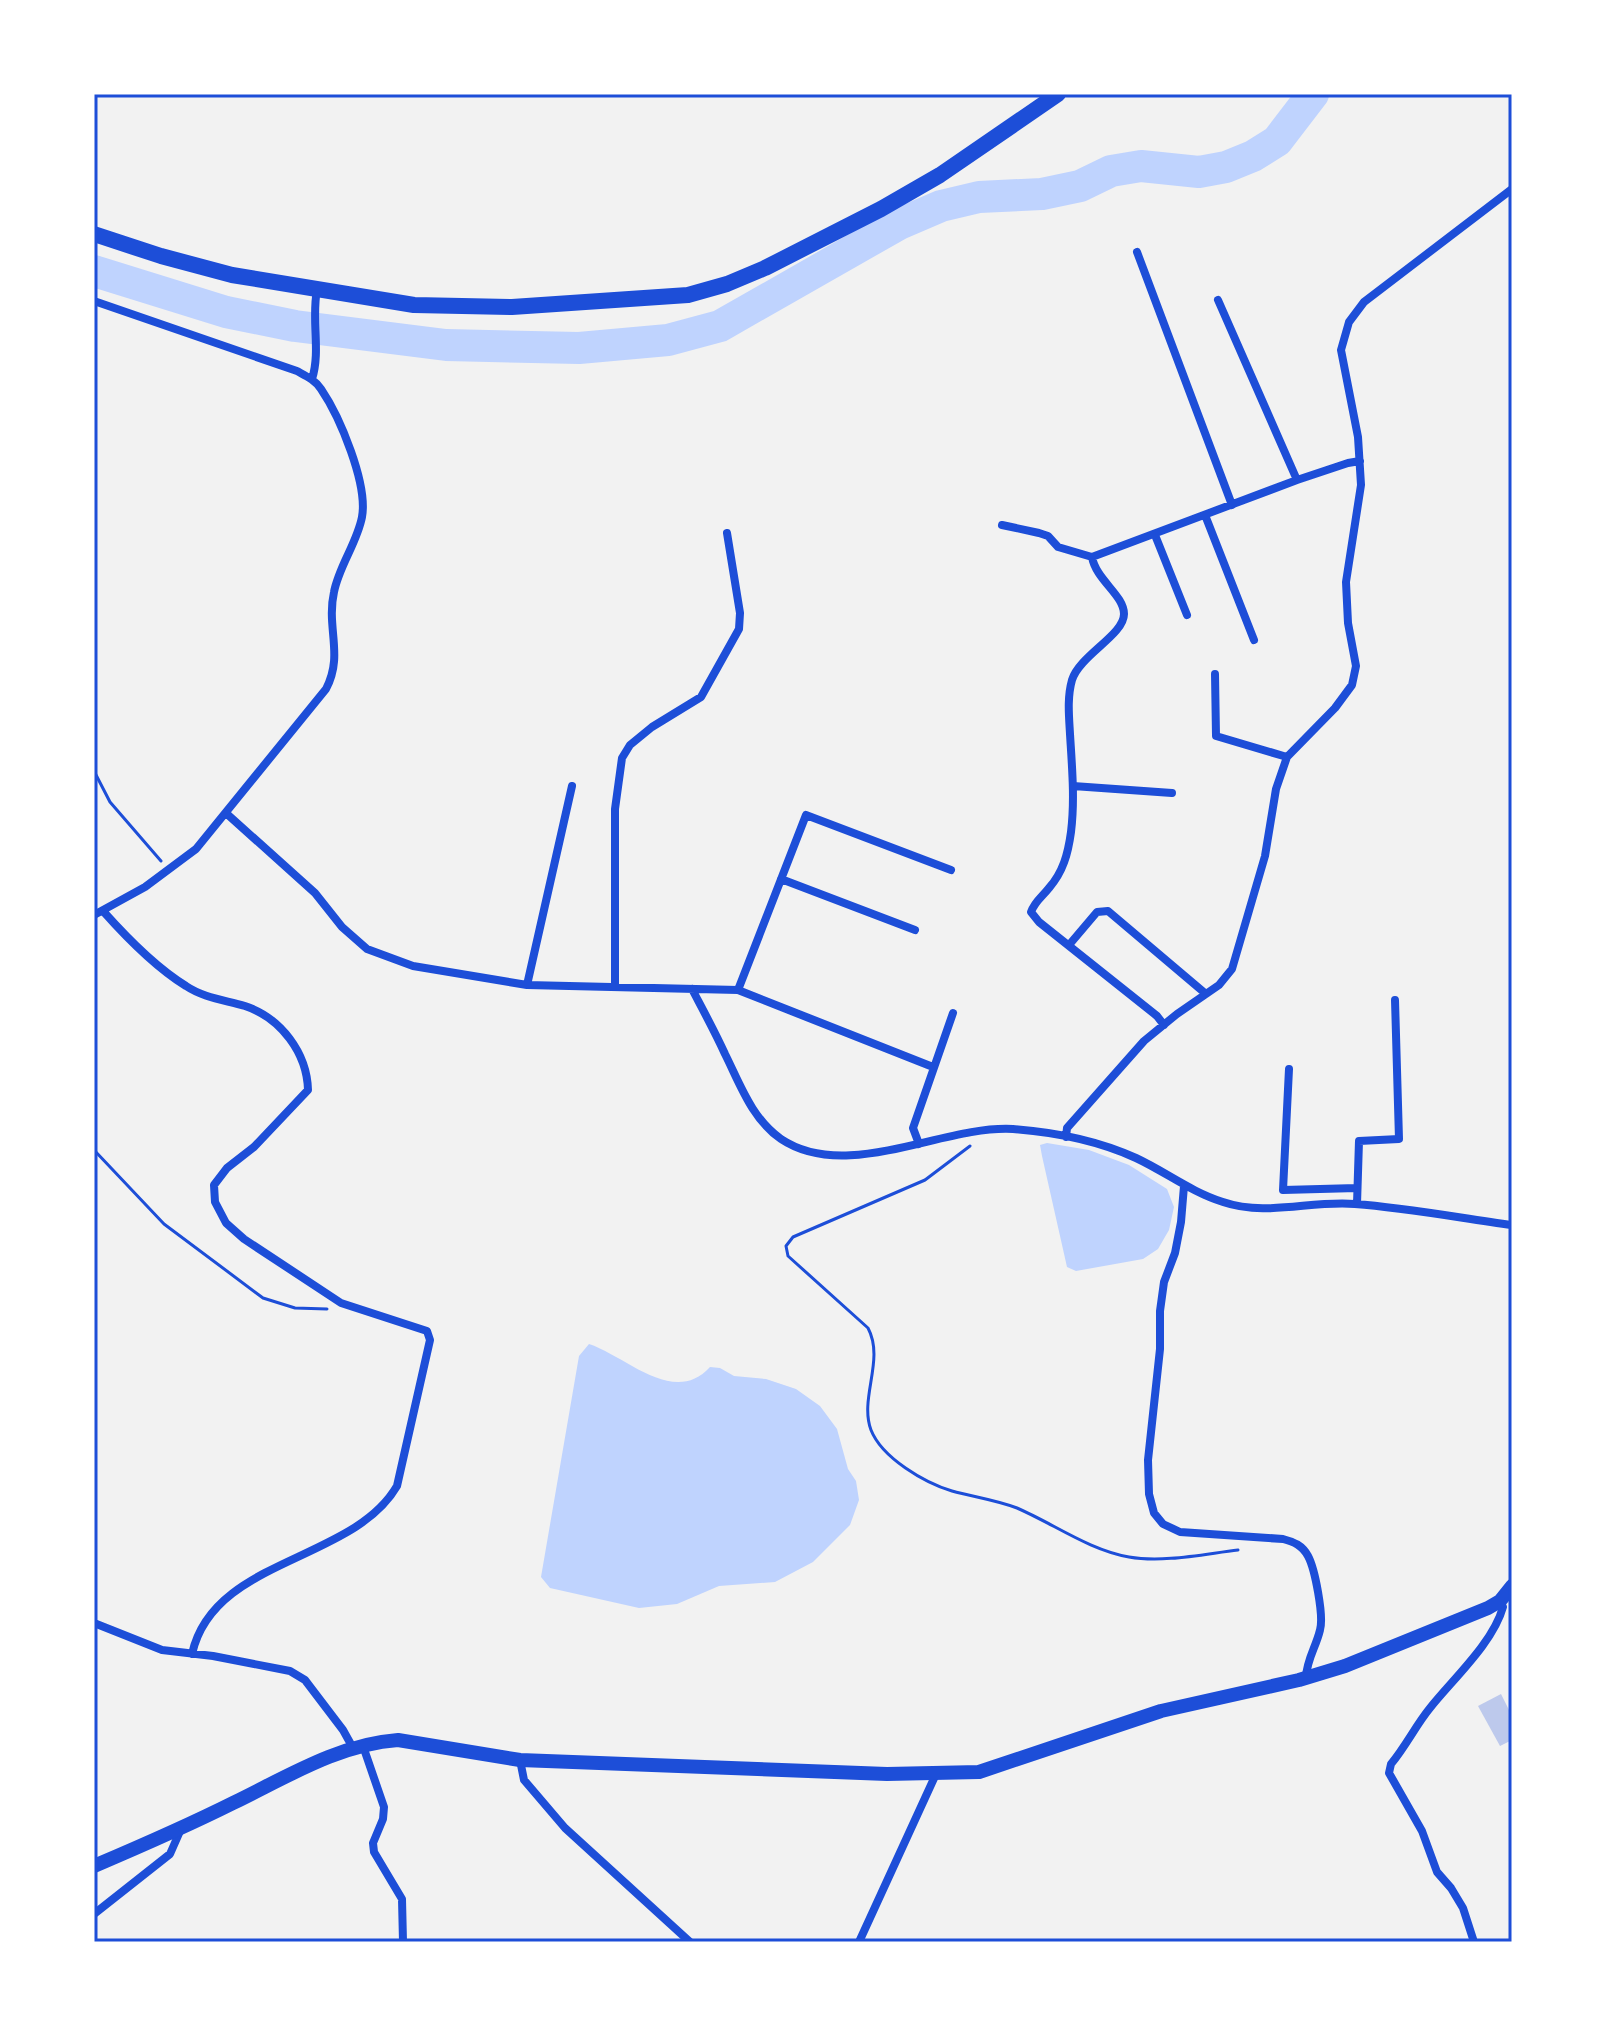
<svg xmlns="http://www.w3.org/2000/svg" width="1606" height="2036" font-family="'Space Grotesk',sans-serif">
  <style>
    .water { fill: #bfd3fe }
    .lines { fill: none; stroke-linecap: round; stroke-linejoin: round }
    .river { stroke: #bfd3fe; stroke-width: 32 }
    .building { fill: #bdc9ec }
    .path { stroke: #1d4ed8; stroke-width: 3 }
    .minor { stroke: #1d4ed8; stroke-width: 8 }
    .secondary { stroke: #1d4ed8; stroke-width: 14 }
    .primary { stroke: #1d4ed8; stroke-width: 16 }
    .neatline { fill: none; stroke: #1d4ed8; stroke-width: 3 }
  </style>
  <rect width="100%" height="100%" fill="#f2f2f2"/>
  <!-- water -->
  <path class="water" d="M1047,1143l42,7 40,15 38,24 7,18 -5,23 -11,19 -15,10 -67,12 -9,-4 -25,-111 -2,-11z
    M589,1344c37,12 85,63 121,23l10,1 14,8 32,3 30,10 24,17 17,23 11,40 8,12 3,19 -9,25 -37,37 -38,20 -56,4 -42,18 -38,4 -89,-20 -9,-11 38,-221z"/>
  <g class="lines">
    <!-- river -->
    <path class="river" d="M94,271l132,41 69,14 151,19 133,3 89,-8 52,-14 179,-102 42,-18 38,-9 63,-3 38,-8 31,-15 30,-5 58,6 27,-5 27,-11 24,-15 36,-47"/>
  </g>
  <!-- building -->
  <path class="building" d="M1501,1694l11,22v24l-12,6 -22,-40z"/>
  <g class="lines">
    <!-- path -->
    <path class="path" d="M94,771l16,31 51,59
      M970,1146l-45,34 -132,57 -7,9 2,10 80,72c17,32 -9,70 3,102 11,28 54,53 81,61 22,6 44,9 65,17 37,16 72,42 112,49 34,6 75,-3 109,-7
      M94,1150l70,74 99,74 32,10 32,1"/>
    <!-- minor -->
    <path class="minor" d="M1137,252l95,253
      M1218,300l79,180
      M94,301l203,70c9,5 18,9 24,18 19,28 47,95 41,128 -5,26 -23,49 -28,75 -8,36 10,63 -8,97l-130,160 -51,38 -51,28
      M312,379c9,-28 -1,-60 5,-89
      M1205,515l49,125
      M1002,525l37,8 9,3 10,11 34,10 205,-77 51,-17 12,-2
      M1155,535l32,80
      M1092,557c4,23 32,38 32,57 0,21 -44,41 -52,66 -5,18 -3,36 -2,54 2,33 5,66 1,98 -3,22 -8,40 -22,56 -7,9 -14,13 -18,24l8,10 118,94 7,9
      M1215,674l1,62 71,21
      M1073,786l99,7
      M227,814l88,79 27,34 25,22 46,17 114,19 211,5 195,77
      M781,879l134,51
      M103,911c24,27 52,56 83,75 18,12 39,14 59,20 36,12 62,47 63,84l-54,57 -27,21 -13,17 1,17 11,21 18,16 97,64 86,28 3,9 -33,146c-44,76 -184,72 -205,168
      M1069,945l28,-33 11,-1 98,83
      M527,985l45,-199
      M615,987v-178l7,-51 8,-13 22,-18 49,-30 38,-68 1,-16 -13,-80
      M692,989c11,21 23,43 33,65 15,30 27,65 56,85 66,44 161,-14 232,-10 40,3 86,12 123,29 30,14 55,34 87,44 44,15 88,-2 132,2 53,4 105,14 157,21
      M738,990l68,-175 145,55
      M1289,1069l-6,121 74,-2
      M1066,1137l1,-9 77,-87 33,-27 42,-29 13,-16 33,-113 11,-67 11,-32 48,-49 17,-23 4,-19 -8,-43 -2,-41 15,-97 -3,-48 -17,-87 8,-28 15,-20 148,-113
      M919,1144l-6,-16 40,-115
      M1184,1186l-3,36 -6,31 -11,29 -4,29v38l-12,111 1,34 5,19 9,11 17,8 103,7c11,3 19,6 25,17 7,13 16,60 12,74 -4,17 -13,29 -14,47
      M1357,1204l2,-63 40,-2 -4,-139
      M94,1623l68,27 51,6 77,15 15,9 38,50 10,18
      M363,1746l21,61 -1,12 -10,24 1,9 28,47 1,43
      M520,1760l4,20 41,48 125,114
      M94,1914l76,-60 11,-25
      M859,1942l77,-168
      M1474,1942l-11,-34 -12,-20 -14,-16 -15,-41 -33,-58 2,-9c15,-18 25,-39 39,-56 23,-29 63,-65 73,-101l-3,-6"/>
    <!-- secondary -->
    <path class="secondary" d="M94,1866c47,-20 93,-40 139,-63 52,-25 106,-59 165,-63l122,20 367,14 92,-2 182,-61 138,-31 46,-14 143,-58 12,-7 12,-15"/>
    <!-- primary -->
    <path class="primary" d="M94,234l67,22 71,19 182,30 98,2 176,-12 39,-11 38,-16 116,-59 59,-34 118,-81"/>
  </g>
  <!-- border -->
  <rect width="1606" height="2036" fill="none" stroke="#ffffff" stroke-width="192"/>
  <rect x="96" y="96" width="1414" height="1844" class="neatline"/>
</svg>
